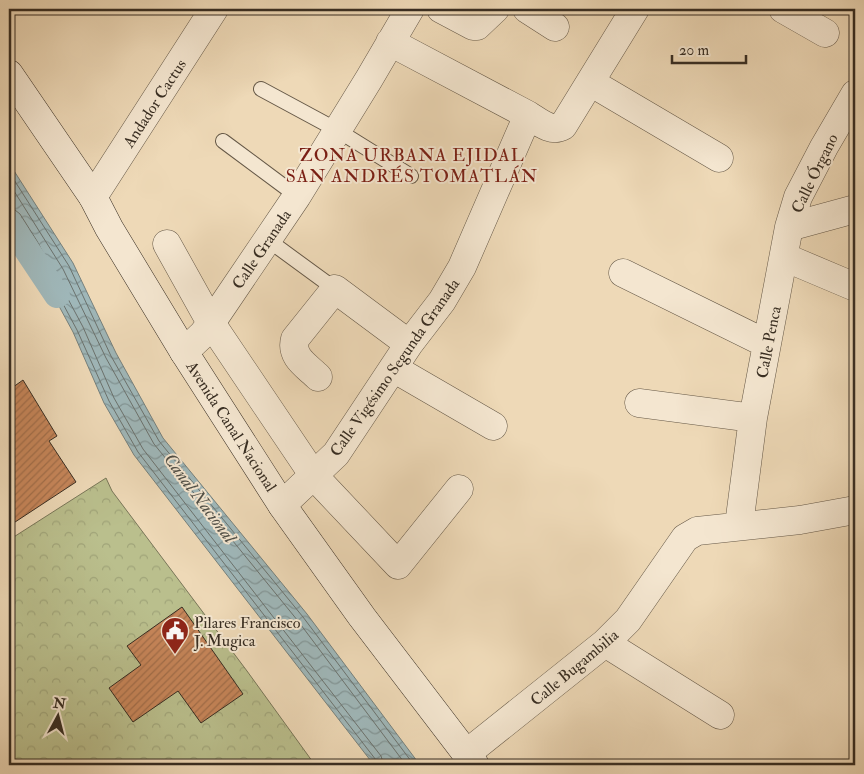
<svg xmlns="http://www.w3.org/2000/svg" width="864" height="774" font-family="'IM FELL Double Pica',serif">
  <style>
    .park { fill: url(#park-crowns); stroke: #787658 }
    .water { fill: url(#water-waves); stroke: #75807d }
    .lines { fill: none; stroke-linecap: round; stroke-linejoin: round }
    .shore { stroke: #6b726e; stroke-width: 1 }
    .canal { stroke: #9fb7b9; stroke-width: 26 }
    .building { fill: url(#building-hatch); stroke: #372d22 }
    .lane-casing { stroke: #655847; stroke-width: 16 }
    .street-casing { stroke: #655847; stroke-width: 29 }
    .secondary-casing { stroke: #372d22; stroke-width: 29 }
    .lane { stroke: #f4e6d0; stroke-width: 14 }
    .street { stroke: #f4e6d0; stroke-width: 28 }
    .secondary { stroke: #f4e6d0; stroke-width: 28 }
    .labels { text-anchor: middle; stroke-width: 4; stroke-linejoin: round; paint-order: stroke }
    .street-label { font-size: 16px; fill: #372d22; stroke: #f4e6d0 }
    .poi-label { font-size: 16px; fill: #372d22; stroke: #f4e6d0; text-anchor: start }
    .neighbourhood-label { font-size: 18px; letter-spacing: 1px; fill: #7a1f14; stroke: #f4e6d0 }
    .water-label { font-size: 18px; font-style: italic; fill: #515048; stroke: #f4e6d0 }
  </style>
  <defs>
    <pattern id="park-crowns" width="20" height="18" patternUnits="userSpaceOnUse" patternTransform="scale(1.25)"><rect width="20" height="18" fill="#babf8d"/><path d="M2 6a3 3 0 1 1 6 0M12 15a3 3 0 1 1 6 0" fill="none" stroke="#a0a479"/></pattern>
    <pattern id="water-waves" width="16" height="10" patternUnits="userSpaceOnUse" patternTransform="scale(1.25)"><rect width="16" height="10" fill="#9fb7b9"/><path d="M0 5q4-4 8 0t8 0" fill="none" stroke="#829596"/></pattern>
    <pattern id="building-hatch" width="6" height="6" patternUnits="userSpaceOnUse" patternTransform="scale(1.25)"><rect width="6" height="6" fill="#c7865a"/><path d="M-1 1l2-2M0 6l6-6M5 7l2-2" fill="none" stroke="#a26e4a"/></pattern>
  </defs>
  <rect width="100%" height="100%" fill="#eed9b7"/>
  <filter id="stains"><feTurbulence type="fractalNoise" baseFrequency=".004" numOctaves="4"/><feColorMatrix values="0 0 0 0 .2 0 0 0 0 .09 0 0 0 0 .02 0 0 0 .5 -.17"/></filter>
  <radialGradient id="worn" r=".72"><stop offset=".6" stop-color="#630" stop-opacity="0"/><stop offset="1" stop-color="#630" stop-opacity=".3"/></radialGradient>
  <!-- park -->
  <path class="park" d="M106,478l6,13 135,180 68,94h-306v-225z"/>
  <!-- water -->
  <path class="water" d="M9,163l64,100 43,90 47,85 144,176 113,151h-46l-240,-310 -30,-52 -31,-71 -46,-85 -18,-30z"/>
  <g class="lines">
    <!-- shore -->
    <path class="shore" d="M9,172l60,94 42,90 48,85 144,176 111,148
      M9,183l54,86 43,89 48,86 144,177 108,144
      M9,209l6,1 5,4 17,27 46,86 31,71 29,51 238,307 3,9
      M9,216l6,2 16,26 46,86 32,71 29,51 238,308 1,5"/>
    <!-- canal -->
    <path class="canal" d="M9,223l48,72"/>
  </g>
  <!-- building -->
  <path class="building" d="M23,380l34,56 -8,5 27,41 -67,44v-136z
    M182,607l61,87 -42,29 -23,-32 -45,31 -24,-34 32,-23 -14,-19z"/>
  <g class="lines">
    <defs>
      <path id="lane" d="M261,89l76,41 74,46
        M223,141l74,55
        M268,240l67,49"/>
      <path id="street" d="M441,9l32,17h4l18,-17
        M527,9l28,18
        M783,9l42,24
        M390,42l138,73
        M590,82l129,76
        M93,197l121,-188
        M789,227l66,-18
        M167,244l44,79 103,153 84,89 61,-76
        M784,257l71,30
        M623,273l144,71
        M184,352l19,-18 8,-11 86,-127 72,-117 41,-70
        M393,368l100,58
        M318,377c-11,-11 -28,-20 -23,-38l40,-50 74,55
        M639,403l114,15
        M282,505l54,-51 73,-110 33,-43 20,-34 66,-152c10,6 23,18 35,11l72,-117
        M739,525l14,-107 36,-191 9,-30 26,-50 31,-53
        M605,643l115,72
        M466,754l139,-111 23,-23 57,-82 12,-7 103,-11 55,-10"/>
      <path id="secondary" d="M9,74l84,123 16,31 75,124 98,153 80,112 113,148"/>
    </defs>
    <!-- lane casing -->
    <use href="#lane" class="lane-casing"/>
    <!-- street casing -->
    <use href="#street" class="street-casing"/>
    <!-- secondary casing -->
    <use href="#secondary" class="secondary-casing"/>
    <!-- lane -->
    <use href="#lane" class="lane"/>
    <!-- street -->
    <use href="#street" class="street"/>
    <!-- secondary -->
    <use href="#secondary" class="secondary"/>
  </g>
  <!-- icons -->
  <defs>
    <symbol id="civic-pin" viewBox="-11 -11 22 30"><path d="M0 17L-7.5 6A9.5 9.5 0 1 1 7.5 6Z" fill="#8f2418" stroke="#f4e6d0"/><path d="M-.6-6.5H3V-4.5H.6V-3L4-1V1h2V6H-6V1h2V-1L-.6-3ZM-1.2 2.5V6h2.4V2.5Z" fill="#fff"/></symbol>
  </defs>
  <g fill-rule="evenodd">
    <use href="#civic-pin" x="159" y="615" width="32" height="43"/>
  </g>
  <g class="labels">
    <!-- street labels -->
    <g class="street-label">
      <text transform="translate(154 103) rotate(-57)" y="6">Andador Cactus</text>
      <text transform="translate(814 173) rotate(-64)" y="6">Calle Órgano</text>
      <text transform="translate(261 249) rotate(-56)" y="6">Calle Granada</text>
      <text transform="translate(768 342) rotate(-79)" y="6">Calle Penca</text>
      <text transform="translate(394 367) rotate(-55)" y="6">Calle Vigésimo Segunda Granada</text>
      <text transform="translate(232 426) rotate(57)" y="6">Avenida Canal Nacional</text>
      <text transform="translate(574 667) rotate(-40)" y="6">Calle Bugambilia</text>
    </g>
    <!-- poi labels -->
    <g class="poi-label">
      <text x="194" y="628">Pilares Francisco<tspan x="194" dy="18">J. Mugica</tspan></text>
    </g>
    <!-- neighbourhood labels -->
    <g class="neighbourhood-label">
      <text x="412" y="161">ZONA URBANA EJIDAL<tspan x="412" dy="21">SAN ANDRÉS TOMATLÁN</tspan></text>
    </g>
    <!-- water labels -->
    <g class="water-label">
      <text transform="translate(200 498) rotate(53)" y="6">Canal Nacional</text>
    </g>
  </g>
  <!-- margin -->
  <rect width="864" height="774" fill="none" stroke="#eed9b7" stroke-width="30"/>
  <rect x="10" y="10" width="844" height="754" fill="none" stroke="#372d22" stroke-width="2.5"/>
  <rect x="15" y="15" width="834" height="744" fill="none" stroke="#372d22"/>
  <!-- north arrow -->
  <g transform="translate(58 716) rotate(7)" stroke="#f4e6d0" stroke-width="4" paint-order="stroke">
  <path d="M0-4L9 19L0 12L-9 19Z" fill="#372d22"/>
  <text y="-8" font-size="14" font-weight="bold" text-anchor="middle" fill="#372d22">N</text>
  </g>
  <!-- scale -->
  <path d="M672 55v8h74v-8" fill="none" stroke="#372d22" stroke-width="2.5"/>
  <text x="679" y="55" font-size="15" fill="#372d22" stroke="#f4e6d0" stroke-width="4" paint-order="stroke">20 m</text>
  <rect width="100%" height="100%" filter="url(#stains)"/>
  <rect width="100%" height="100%" fill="url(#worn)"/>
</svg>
